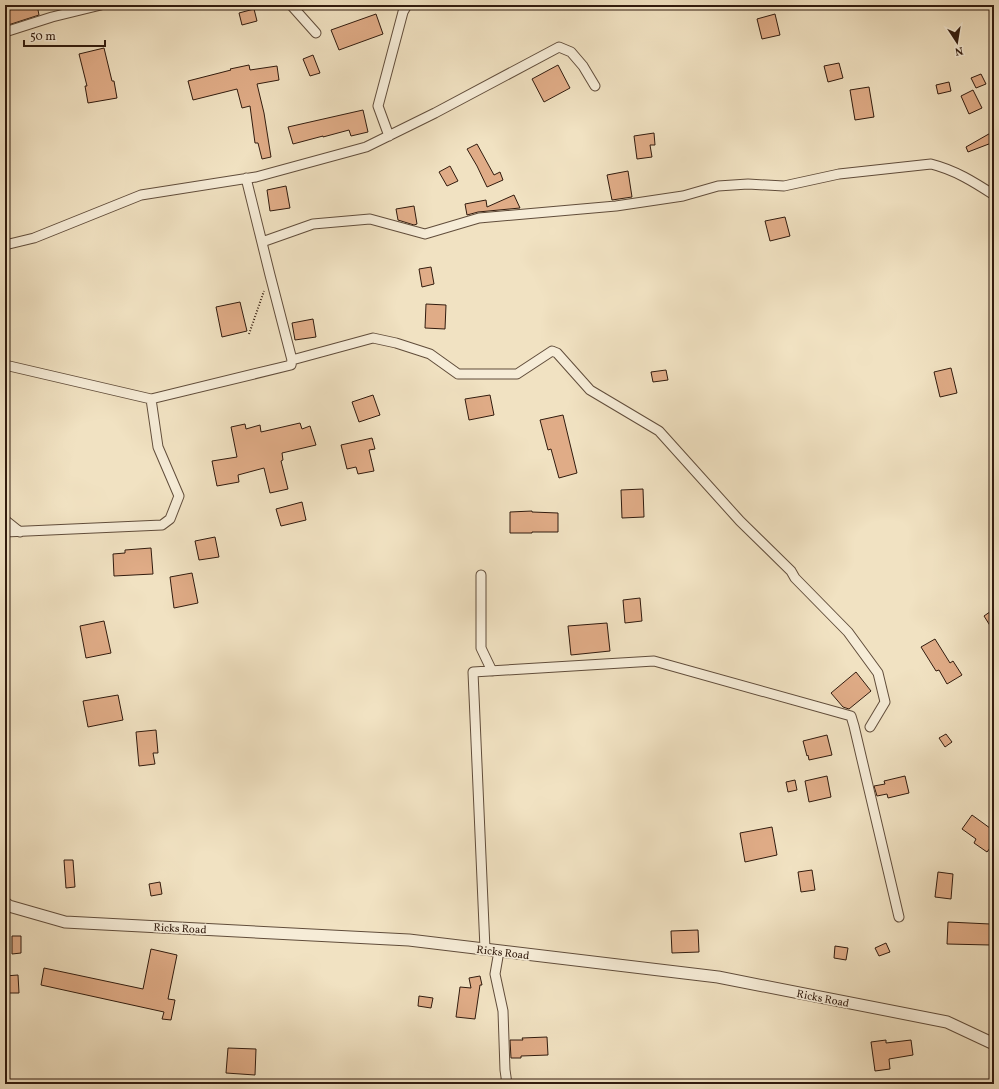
<svg xmlns="http://www.w3.org/2000/svg" width="999" height="1089" font-family="Vollkorn,serif">
  <style>
    .building { fill: #e0ac87; stroke: #311b0e }
    .lines { fill: none; stroke-linecap: round; stroke-linejoin: round }
    .minor-casing { stroke: #614d3b; stroke-width: 11 }
    .tertiary-casing { stroke: #614d3b; stroke-width: 13 }
    .path { stroke: #311b0e; stroke-width: 2; stroke-dasharray: 1 2; stroke-linecap: butt }
    .minor { stroke: #f6ecd7; stroke-width: 9 }
    .tertiary { stroke: #f6ecd7; stroke-width: 11 }
    .labels { text-anchor: middle; stroke-width: 3.5; stroke-linejoin: round; paint-order: stroke }
    .street-label { font-size: 11px; fill: #311b0e; stroke: #f6ecd7 }
  </style>
  <rect width="100%" height="100%" fill="#f1e2c2"/>
  <filter id="stains"><feTurbulence type="fractalNoise" baseFrequency=".005" numOctaves="4"/><feColorMatrix values="0 0 0 0 .2 0 0 0 0 .09 0 0 0 0 .02 0 0 0 .5 -.17"/></filter>
  <radialGradient id="worn" r=".72"><stop offset=".6" stop-color="#630" stop-opacity="0"/><stop offset="1" stop-color="#630" stop-opacity=".3"/></radialGradient>
  <!-- building -->
  <path class="building" d="M20,5h17l2,10 -34,11v-15l16,-4z
    M254,9l3,12 -15,4 -3,-12z
    M376,14l7,20 -44,16 -8,-20z
    M775,14l5,21 -18,4 -5,-20z
    M104,48l8,33h2l3,17 -29,5 -3,-17h2l-8,-32z
    M313,55l7,18 -10,3 -7,-17z
    M839,63l4,15 -15,4 -4,-16z
    M249,65l1,5 27,-4 2,14 -22,4 7,29 7,44 -9,2 -4,-16h-3l-5,-37 -8,2 -5,-19 -44,11 -5,-19 43,-11 -1,-1z
    M558,65l12,23 -26,14 -12,-23z
    M981,74l5,10 -10,4 -5,-10z
    M949,82l2,9 -13,3 -2,-9z
    M869,87l5,30 -19,3 -5,-30z
    M973,90l9,18 -13,6 -8,-18z
    M363,110l5,22 -17,4 -2,-6 -26,7v-1l-30,8 -5,-17z
    M994,131v11l-26,10 -2,-5z
    M654,133l1,12h-5l2,12 -15,2 -3,-23z
    M477,144l17,31 6,-3 3,8 -16,7 -10,-21 -10,-17z
    M450,166l8,15 -11,5 -8,-14z
    M628,171l4,26 -20,3 -5,-25z
    M286,186l4,22 -20,3 -3,-21z
    M514,195l6,13 -42,4 -11,3 -2,-11 21,-4 1,7z
    M414,206l3,18 -3,1 -16,-5 -2,-11z
    M785,217l5,19 -20,5 -5,-20z
    M431,267l3,17 -12,3 -3,-18z
    M240,302l7,29 -25,6 -6,-30z
    M426,304l20,1 -1,24 -20,-1z
    M313,319l3,18 -21,3 -3,-17z
    M951,368l6,25 -17,4 -6,-25z
    M666,370l2,10 -15,2 -2,-10z
    M373,395l7,20 -21,7 -7,-20z
    M490,395l4,20 -25,5 -4,-21z
    M563,415l14,58 -18,5 -8,-29 -3,1 -8,-30z
    M300,423l2,6 8,-3 6,19 -34,8 1,7 -2,1 7,28 -18,4 -6,-25 -26,7 1,7 -22,4 -5,-25 25,-4 -6,-30 14,-3 1,5 14,-4 1,7z
    M372,438l3,11 -6,1 5,21 -16,3 -2,-7 -9,2 -6,-24z
    M643,489l1,28 -22,1 -1,-28z
    M302,502l4,18 -25,6 -5,-17z
    M532,511v1l26,1v19h-26v1h-22v-21z
    M215,537l4,20 -20,3 -4,-19z
    M151,548l2,26 -39,2 -1,-22 12,-1v-3z
    M192,573l6,30 -24,5 -4,-31z
    M640,598l2,23 -17,2 -2,-23z
    M994,609v23l-10,-16z
    M104,621l7,32 -25,5 -6,-32z
    M607,623l3,28 -39,4 -3,-29z
    M935,639l15,24 3,-2 9,14 -15,9 -8,-14 -3,1 -15,-24z
    M856,672l15,19 -22,18 -6,-2 -12,-14z
    M118,695l5,25 -35,7 -5,-26z
    M156,730l2,23h-5l2,11 -16,2 -3,-34z
    M946,734l6,8 -7,5 -6,-9z
    M827,735l5,20 -23,5 -1,-5 -1,1 -4,-15z
    M827,776l4,21 -22,5 -4,-21z
    M905,776l4,17 -21,5 -1,-4 -10,2 -3,-10 11,-2 -1,-3z
    M795,780l2,10 -9,2 -2,-10z
    M972,815l22,16v12l-7,9 -13,-9 2,-4 -14,-10z
    M772,827l5,28 -32,7 -5,-29z
    M64,860h9l2,27 -9,1z
    M812,870l3,20 -14,2 -3,-20z
    M938,872l15,2 -2,25 -16,-2z
    M160,882l2,12 -11,2 -2,-12z
    M948,922l42,2v21l-43,-1z
    M698,930l1,22 -27,1 -1,-22z
    M12,936h9v17l-9,1z
    M886,943l4,9 -11,4 -4,-8z
    M835,946l13,2 -2,12 -12,-2z
    M151,949l26,6 -9,44 7,1 -4,20 -9,-1 2,-7 -123,-27 3,-17 99,21z
    M18,975l1,18h-14v-17z
    M480,976l2,9h-2l-5,34 -19,-2 4,-30 11,1 -2,-10z
    M419,996l14,2 -2,10 -13,-2z
    M547,1037l1,18 -27,1v2h-10l-1,-18h13l-1,-2z
    M886,1040v3l25,-3 2,15 -24,4 1,10 -15,2 -4,-29z
    M228,1048l28,1 -1,26 -29,-2z"/>
  <g class="lines">
    <defs>
      <path id="minor" d="M291,5l25,28
        M5,32l47,-15 49,-12
        M389,136l-11,-30 25,-94 4,-7
        M262,242l51,-18 57,-5 55,15 54,-16 137,-12 67,-10 35,-10 30,-2 36,2 55,-12 92,-10c24,6 43,18 63,31
        M5,245l29,-7 107,-43 115,-18 110,-30 69,-34 124,-66 12,5 12,14 12,20
        M292,360l81,-22 23,5 34,11 28,20h59l35,-23 5,2 33,37 69,41 81,90 51,50 4,7 53,54 30,41 7,29 -15,25
        M5,365l146,34 140,-34 1,-5 -22,-85 -24,-97
        M5,520l15,12
        M5,532l157,-7 8,-6 9,-23 -21,-49 -7,-48
        M481,575v73l11,23
        M485,949l-12,-277 181,-11 197,55 3,10 45,191
        M499,951l-4,23 8,37 2,59 2,14"/>
      <path id="tertiary" d="M5,903l4,3 56,16 344,18 309,37 229,45 47,22"/>
    </defs>
    <!-- minor casing -->
    <use href="#minor" class="minor-casing"/>
    <!-- tertiary casing -->
    <use href="#tertiary" class="tertiary-casing"/>
    <!-- path -->
    <path class="path" d="M249,334l15,-43"/>
    <!-- minor -->
    <use href="#minor" class="minor"/>
    <!-- tertiary -->
    <use href="#tertiary" class="tertiary"/>
  </g>
  <g class="labels">
    <!-- street labels -->
    <g class="street-label">
      <text transform="translate(180 928) rotate(3)" y="4">Ricks Road</text>
      <text transform="translate(503 952) rotate(7)" y="4">Ricks Road</text>
      <text transform="translate(823 998) rotate(11)" y="4">Ricks Road</text>
    </g>
  </g>
  <!-- margin -->
  <rect width="999" height="1089" fill="none" stroke="#f1e2c2" stroke-width="20"/>
  <rect x="6" y="6" width="987" height="1077" fill="none" stroke="#311b0e" stroke-width="2"/>
  <rect x="10" y="10" width="979" height="1069" fill="none" stroke="#311b0e"/>
  <!-- north arrow -->
  <g transform="translate(957 42) rotate(168)" stroke="#f6ecd7" stroke-width="3" paint-order="stroke">
  <path d="M0-3L7 15L0 10L-7 15Z" fill="#311b0e"/>
  <text y="-6" font-size="11" font-weight="bold" text-anchor="middle" fill="#311b0e">N</text>
  </g>
  <!-- scale -->
  <path d="M24 40v6h81v-6" fill="none" stroke="#311b0e" stroke-width="2"/>
  <text x="30" y="40" font-size="12" fill="#311b0e" stroke="#f6ecd7" stroke-width="3" paint-order="stroke">50 m</text>
  <rect width="100%" height="100%" filter="url(#stains)"/>
  <rect width="100%" height="100%" fill="url(#worn)"/>
</svg>
